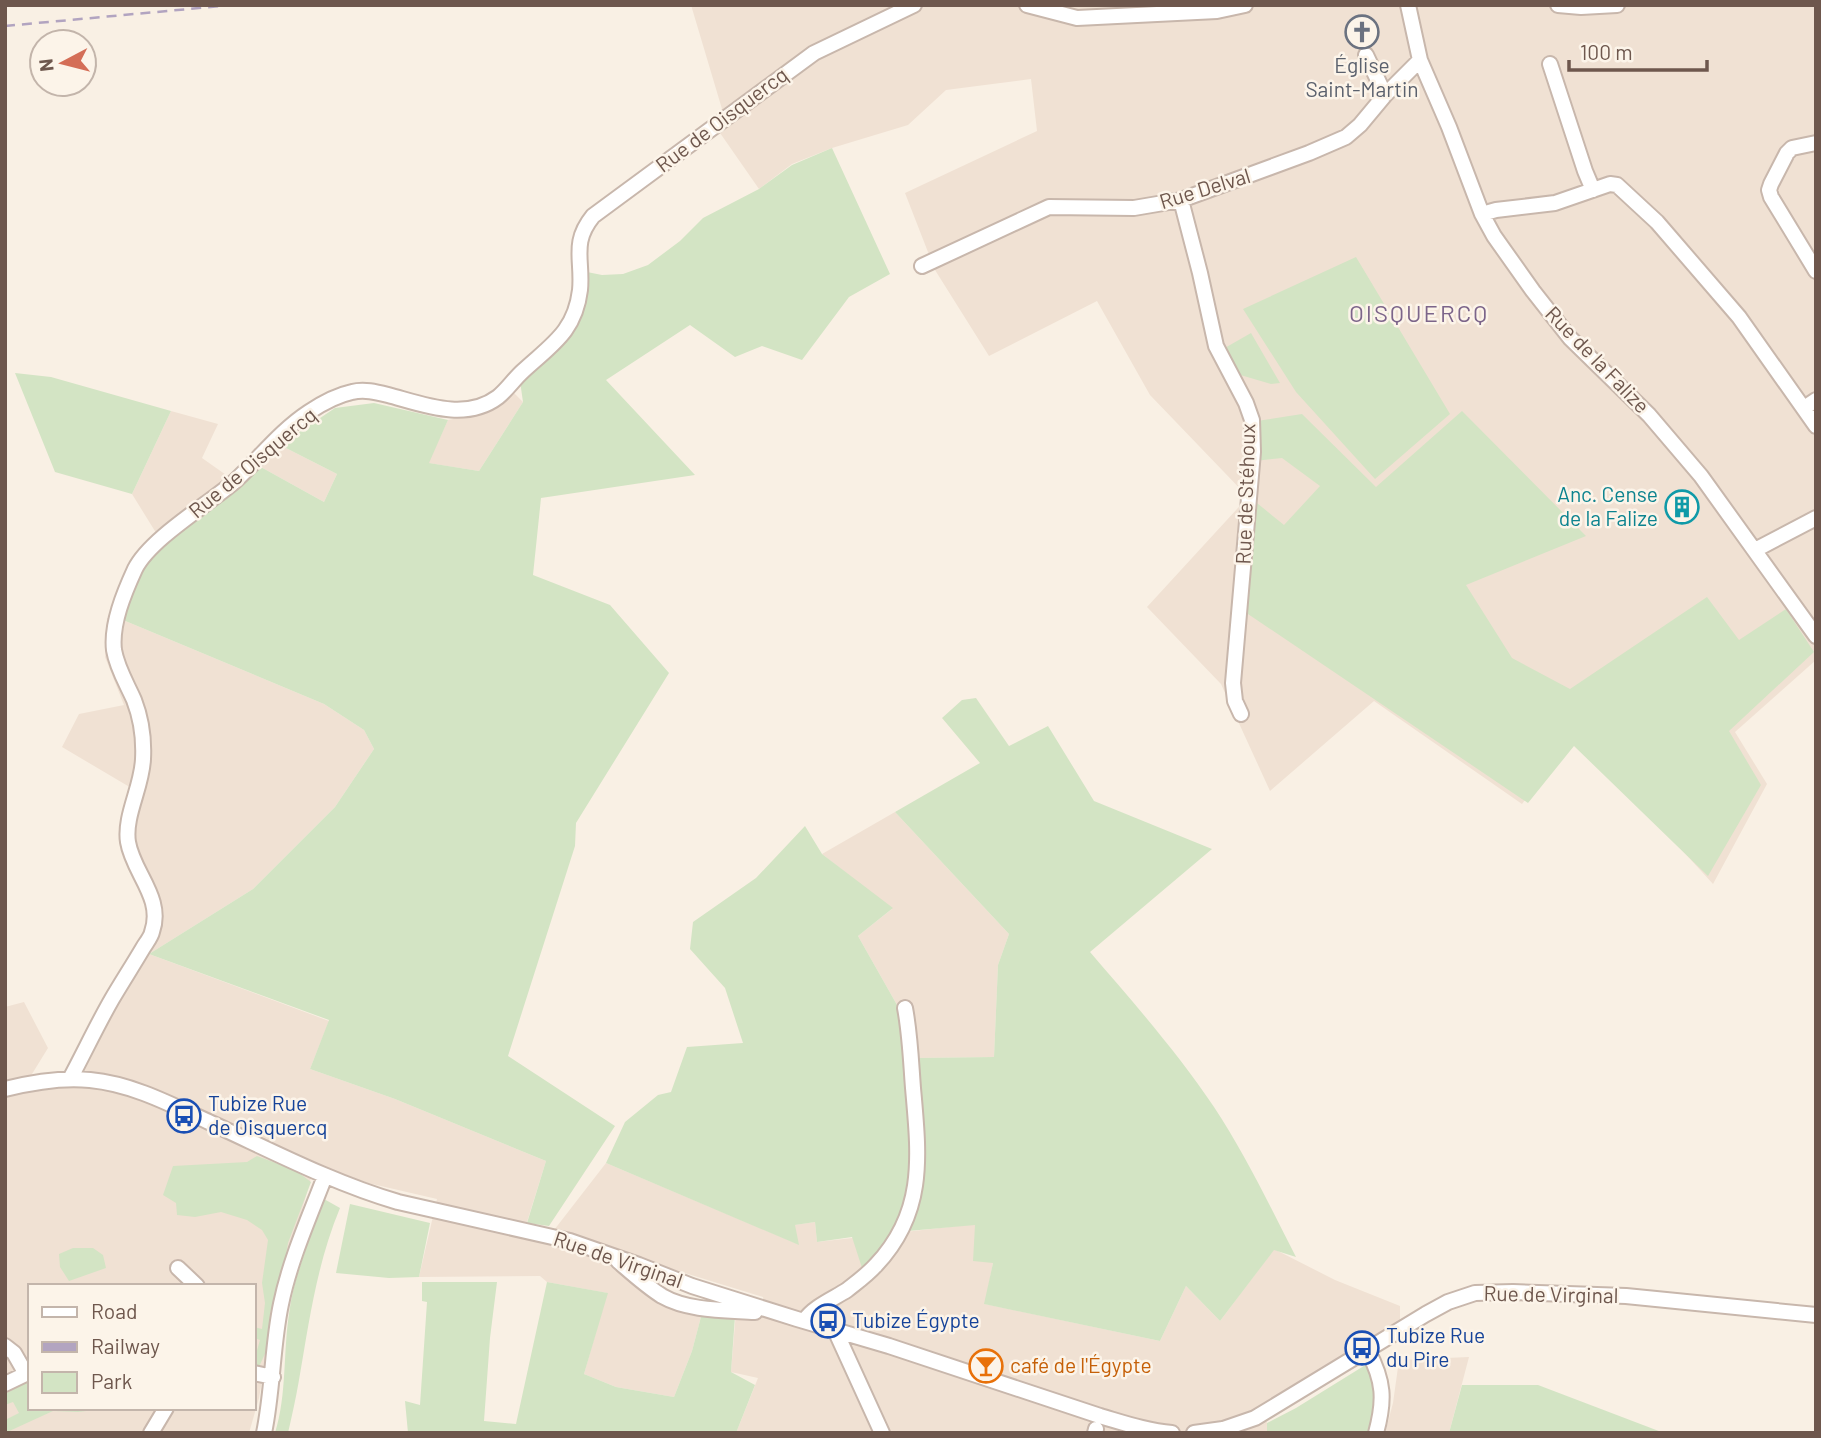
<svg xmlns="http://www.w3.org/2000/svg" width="1821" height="1438" font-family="Barlow,sans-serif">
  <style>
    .residential { fill: #f0e1d3; fill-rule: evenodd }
    .green { fill: #d3e4c4 }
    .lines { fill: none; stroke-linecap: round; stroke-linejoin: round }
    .minor-casing { stroke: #c8b7ac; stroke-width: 18 }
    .minor { stroke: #fff; stroke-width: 14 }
    .rail { stroke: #b2a4c0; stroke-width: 2.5; stroke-dasharray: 10 7; stroke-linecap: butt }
    .labels { text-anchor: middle; stroke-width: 5; stroke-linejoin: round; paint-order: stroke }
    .worship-label { font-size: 21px; fill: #5b616d; stroke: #fcf4e9 }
    .street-label { font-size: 21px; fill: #6e574d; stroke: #fcf4e9 }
    .culture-label { font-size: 21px; fill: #0d838f; stroke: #fcf4e9; text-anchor: end }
    .transit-label { font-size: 21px; fill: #164399; stroke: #fcf4e9; text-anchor: start }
    .food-label { font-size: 21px; fill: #c56008; stroke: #fcf4e9; text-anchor: start }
    .quarter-label { font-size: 24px; letter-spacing: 2px; fill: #7c658a; stroke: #fcf4e9 }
  </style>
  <rect width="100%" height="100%" fill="#f9f0e4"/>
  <!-- residential -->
  <path class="residential" d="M691,5h1125v655l-81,72 32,52 -54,100 -139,-152 -52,72 -148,-103 -104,90 -49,-107 -74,-77 101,-110 -98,-102 -53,-94 -108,55 -54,-86 -30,-77 132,-62 -6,-52 -85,11 -38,35 -76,23 -40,16 -33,25 -48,-69 11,-11z
    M513,392l10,10 -44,69 -51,-8 20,-43 37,-7z
    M171,411l47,13 -16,34 27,19 -71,59 -26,-42z
    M280,445l57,29 -13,28 -65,-36z
    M107,618l16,2 201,84 40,26 10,19 -39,58 -82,82 -104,65 180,67 -19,48 85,30 151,62 -24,77 22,5 62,-80 192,81 -4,-19 21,-3 2,20 158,-18 18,39 -8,41 175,37 26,-55 34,35 54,-72 61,31 65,26v15l-139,85 6,17v10h-531l22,-55 -27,-6 5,-60 29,-1 -2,-14 -150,-46 2,11 87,51 -10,38 -18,46 -58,-10 -32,-13 23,-81 -60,-11 -7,-6 -121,1 18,-78 -69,-16 -53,-19 -39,137 -17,97 -10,35h-244v-426l19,-5 24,46 -24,39 41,-1 84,-132 8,-20 -22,-78 -2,-67 -71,-42 17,-33 45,-9 -19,-48zM30,1286h224v122h-224z
    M895,812l114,122 -11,31 -4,92 -79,1 -14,-46 -43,-76 34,-27 -70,-55z
    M1469,1357l-20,76h-64l8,-30 6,-43z"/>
  <!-- green -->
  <path class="green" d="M832,148l58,126 -41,23 -47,63 -40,-14 -27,11 -45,-32 -84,55 89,95 -154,23 -8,77 77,30 59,68 -93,150 -1,23 -67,210 107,70 -66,100 -22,-3 19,-62 -151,-62 -85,-30 19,-49 -180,-66 104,-65 82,-82 39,-58 -10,-19 -40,-26 -201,-84 23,-65 113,-89 65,36 13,-28 -57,-29 55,-37 39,-5 74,17 -19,43 50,8 44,-69 -3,-21 39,-34 22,-30 6,-45 15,3 21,-1 25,-9 32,-24 23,-23 56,-29 33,-24z
    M1356,257l94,157 -75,65 -79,-87 -53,-83z
    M1251,333l29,50 -9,1 -34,-10 -14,-25z
    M15,373l36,4 120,34 -39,83 -77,-22z
    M1462,411l124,125 -120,49 46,73 58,31 137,-92 32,43 47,-31 28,43 -85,79 32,54 -53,91 -134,-130 -46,57 -283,-191 7,-113 32,26 36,-39 -38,-28 -27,3 2,-40 45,-7 74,73z
    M976,698l33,48 39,-20 46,75 118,48 -122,103c43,50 87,100 124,155 31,47 56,99 82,150l-22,-7 -54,71 -34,-35 -26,55 -176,-37 9,-41 -20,-2 2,-36 -67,6 10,-26 4,-47 -7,-100 79,-1 4,-92 11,-31 -114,-122 85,-49 -38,-45 20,-18z
    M805,826l17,28 71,54 -35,28 43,76 12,113 -3,71 -24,48 -23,27 -11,-34 -35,5 -2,-20 -20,3 4,20 -193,-82 19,-41 33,-27 13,-3 16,-45 56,-4 -18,-55 -35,-39 3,-27 63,-44z
    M257,1156l38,14 16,12 -23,61 -6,37 -12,33 -1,32 -11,24 -4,-1v-14h2l4,-14 -6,-2v-11l8,2 3,-26 -3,-20 6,-43 -6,-10 -15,-10 -26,-8 -26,5 -18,-2 -1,-12 -13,-8 10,-29 74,-4z
    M324,1199l16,9c-23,55 -31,114 -41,172 -3,18 -7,35 -11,53h-13c12,-38 8,-80 14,-119 5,-40 22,-78 35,-115z
    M350,1204l80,19 -11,54 -30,1 -53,-5z
    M73,1248h20l10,7 3,13 -37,13 -9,-14 -1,-13z
    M422,1282h75l-7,56 -6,83 32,3 31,-142 61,11 -24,81 32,13 58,10 18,-46 10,-38 33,3 -4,56 24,13 -19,48h-328l-3,-32 15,4 7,-103 -5,-1z
    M1367,1364l5,13 5,32 -7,24h-103v-10l29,-15z
    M30,1381v27h81l-33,4 -25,-1 -48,22v-13l14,-7 -6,-11 -8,3v-11z
    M1462,1385h76l126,48h-215z"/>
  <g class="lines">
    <defs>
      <path id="minor" d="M1027,5l50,13 140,-7 28,-6
        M1408,5l12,55 29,67 33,87 12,22 39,55 37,47 79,77 52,61 115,160
        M1558,5l23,2 36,-2
        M1366,55l19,40
        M1550,64l35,107 8,19
        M1816,143l-24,5 -5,5 -16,31 -2,6 2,7 45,74
        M1181,200l19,73 16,73 30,57 6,17 1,32 -20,231 2,18 6,13
        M1482,214l14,-4 59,-7 55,-19 7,1 40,37 82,95 77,109
        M922,266l127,-59 85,1 47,-8 128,-47 37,-16 14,-12 25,-30 35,-35
        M1804,408l12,-8
        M1755,550l61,-32
        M70,1079c14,-26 27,-54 42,-80 10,-17 21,-34 31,-51 3,-5 8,-11 9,-16 12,-34 -19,-59 -24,-90 -4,-26 14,-55 15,-83 1,-19 -2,-41 -9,-59 -7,-16 -17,-32 -20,-50 -3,-26 10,-57 21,-81 15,-30 72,-64 99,-87 25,-23 46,-51 75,-70 12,-8 29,-17 43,-20 12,-3 24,0 36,3 34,9 77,27 110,2 9,-7 16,-18 25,-26 28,-26 52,-39 57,-81 3,-30 -9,-47 13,-74l221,-163 100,-48
        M5,1089c28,-7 56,-12 85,-9 43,4 82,25 121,43 61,28 122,60 187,79l172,39 69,24 53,21 105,33 92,27 211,70c24,7 47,15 72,17
        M618,1261c14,12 28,25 44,35 26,15 63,14 93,16
        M178,1268l19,18
        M804,1321c9,-14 29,-22 43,-31 10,-8 20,-15 29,-25 50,-53 43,-109 37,-177 -2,-26 -3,-54 -8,-80
        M835,1330l47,103
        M5,1346l9,7 12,21
        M1368,1351c16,30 17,49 8,82
        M254,1373l19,4
        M5,1384l25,-12
        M151,1433l15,-25
        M264,1433c9,-43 8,-87 17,-129 9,-44 28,-86 44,-128
        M1095,1433l1,-4
        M1194,1433l29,-4 32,-11 171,-104 22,-12 27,-9 38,-1 113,4 190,19"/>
    </defs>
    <!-- minor casing -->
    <use href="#minor" class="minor-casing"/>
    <!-- minor -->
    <use href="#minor" class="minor"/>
    <!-- rail -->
    <path class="rail" d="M5,26l227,-21"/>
  </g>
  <!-- icons -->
  <defs>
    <symbol id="church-ring" viewBox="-11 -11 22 22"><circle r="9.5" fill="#fcf4e9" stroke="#6b7280" stroke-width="1.5"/><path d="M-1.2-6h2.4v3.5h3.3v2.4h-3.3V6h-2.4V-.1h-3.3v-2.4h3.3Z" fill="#6b7280"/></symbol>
    <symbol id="building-ring" viewBox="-11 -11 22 22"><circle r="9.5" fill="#fcf4e9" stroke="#0f9aa8" stroke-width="1.5"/><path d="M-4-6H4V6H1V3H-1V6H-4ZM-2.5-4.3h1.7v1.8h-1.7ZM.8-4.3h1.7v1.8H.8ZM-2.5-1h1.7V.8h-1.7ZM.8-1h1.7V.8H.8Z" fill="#0f9aa8"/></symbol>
    <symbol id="bus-ring" viewBox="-11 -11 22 22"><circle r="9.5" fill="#fcf4e9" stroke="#1a4fb4" stroke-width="1.5"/><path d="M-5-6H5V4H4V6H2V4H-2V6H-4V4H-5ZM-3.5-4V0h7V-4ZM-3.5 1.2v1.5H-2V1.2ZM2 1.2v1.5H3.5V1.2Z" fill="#1a4fb4"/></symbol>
    <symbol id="bar-ring" viewBox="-11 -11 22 22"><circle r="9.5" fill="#fcf4e9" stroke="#e8710a" stroke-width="1.5"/><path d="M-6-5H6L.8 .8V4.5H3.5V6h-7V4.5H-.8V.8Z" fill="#e8710a"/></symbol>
  </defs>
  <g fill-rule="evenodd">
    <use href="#church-ring" x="1343" y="13" width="38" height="38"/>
    <use href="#building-ring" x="1663" y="488" width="38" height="38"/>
    <use href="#bus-ring" x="165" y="1097" width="38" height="38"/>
    <use href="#bus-ring" x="809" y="1302" width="38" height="38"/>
    <use href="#bus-ring" x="1343" y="1329" width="38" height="38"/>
    <use href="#bar-ring" x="967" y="1347" width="38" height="38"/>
  </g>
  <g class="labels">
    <!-- worship labels -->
    <g class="worship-label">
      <text x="1362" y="73">Église<tspan x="1362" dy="24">Saint-Martin</tspan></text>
    </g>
    <!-- street labels -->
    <g class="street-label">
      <text transform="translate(722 120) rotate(-37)" y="7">Rue de Oisquercq</text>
      <text transform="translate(1205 189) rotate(-17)" y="7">Rue Delval</text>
      <text transform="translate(1597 360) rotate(46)" y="7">Rue de la Falize</text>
      <text transform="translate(253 463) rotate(-40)" y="7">Rue de Oisquercq</text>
      <text transform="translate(1246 494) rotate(-88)" y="7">Rue de Stéhoux</text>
      <text transform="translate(618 1260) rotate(19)" y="7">Rue de Virginal</text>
      <text transform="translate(1551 1295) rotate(1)" y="7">Rue de Virginal</text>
    </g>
    <!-- culture labels -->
    <g class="culture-label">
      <text x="1658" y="502">Anc. Cense<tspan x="1658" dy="24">de la Falize</tspan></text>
    </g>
    <!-- transit labels -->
    <g class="transit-label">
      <text x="208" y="1111">Tubize Rue<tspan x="208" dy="24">de Oisquercq</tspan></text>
      <text x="852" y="1328">Tubize Égypte</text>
      <text x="1386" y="1343">Tubize Rue<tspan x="1386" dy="24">du Pire</tspan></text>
    </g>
    <!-- food labels -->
    <g class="food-label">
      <text x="1010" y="1373">café de l'Égypte</text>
    </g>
    <!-- quarter labels -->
    <g class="quarter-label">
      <text x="1419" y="322">OISQUERCQ</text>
    </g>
  </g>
  <!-- border -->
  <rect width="1821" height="1438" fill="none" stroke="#6e574d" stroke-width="14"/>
  <!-- legend -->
  <rect x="28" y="1284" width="228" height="126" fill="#fcf4e9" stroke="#c3b5ab" stroke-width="2"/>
  <rect x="42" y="1307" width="35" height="10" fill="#ffffff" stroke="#c3b5ab" stroke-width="2"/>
  <text x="91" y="1319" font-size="21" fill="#6e574d">Road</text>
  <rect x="42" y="1342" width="35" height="10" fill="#b2a4c0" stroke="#c3b5ab" stroke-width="2"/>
  <text x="91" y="1354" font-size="21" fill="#6e574d">Railway</text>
  <rect x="42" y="1372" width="35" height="21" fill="#d3e4c4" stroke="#c3b5ab" stroke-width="2"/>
  <text x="91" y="1389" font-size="21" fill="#6e574d">Park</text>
  <!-- north arrow -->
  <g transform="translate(63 63) rotate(263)"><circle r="33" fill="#fcf4e9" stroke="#c3b5ab" stroke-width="2"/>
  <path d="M0-5L12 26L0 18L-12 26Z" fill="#d46e57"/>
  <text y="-10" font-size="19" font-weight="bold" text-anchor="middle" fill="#6e574d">N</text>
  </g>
  <!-- scale -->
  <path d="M1569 60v10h138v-10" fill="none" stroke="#6e574d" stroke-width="3.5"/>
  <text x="1580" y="60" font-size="21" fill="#6e574d" stroke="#fcf4e9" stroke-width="5" paint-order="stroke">100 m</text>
</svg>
